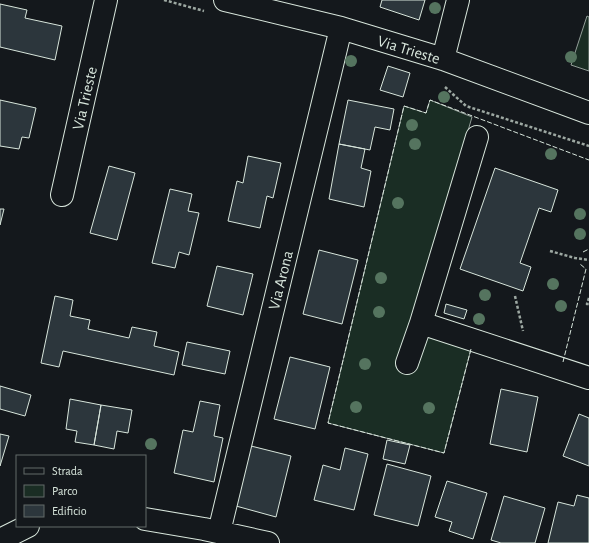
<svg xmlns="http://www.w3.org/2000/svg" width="589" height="543" font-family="'Alegreya Sans',sans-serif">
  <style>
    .green { fill: #1a2d24; stroke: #939e99 }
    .building { fill: #2c363c; stroke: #d8e6dc }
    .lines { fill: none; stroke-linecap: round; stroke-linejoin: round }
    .street-casing { stroke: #d8e6dc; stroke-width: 24 }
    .path { stroke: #9da8a2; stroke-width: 2.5; stroke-dasharray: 3 2; stroke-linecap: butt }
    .street { stroke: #14181c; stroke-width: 22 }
    .fence { stroke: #d8e6dc; stroke-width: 1; stroke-dasharray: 5 2; stroke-linecap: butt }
    .tree { fill: #55745f }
    .labels { text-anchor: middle; stroke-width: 3; stroke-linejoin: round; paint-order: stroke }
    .street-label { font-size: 16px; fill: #d8e6dc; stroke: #14181c }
  </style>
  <rect width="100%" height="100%" fill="#14181c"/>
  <!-- green -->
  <path class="green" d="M587,16l2,1v54l-18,-6z
    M430,100l42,17 -73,251 15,4 12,-37 45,14 -27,104 -116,-30 76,-317 22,7z"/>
  <!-- building -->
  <path class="building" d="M382,0h43l-6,20 -39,-13z
    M0,4l27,6 -2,8 37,8 -7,34 -55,-13z
    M388,66l22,7 -7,24 -23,-7z
    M0,100l36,8 -7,30 -7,-1 -3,12 -19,-3z
    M348,100l46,9 -4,21 -15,-3 -5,23 -31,-6z
    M339,144l26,5 -4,19 10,3 -7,36 -35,-8z
    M248,156l33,7 -8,35 -6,-2 -7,32 -32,-7 9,-40 6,2z
    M109,166l26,7 -18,67 -27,-7z
    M495,168l63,22 -7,22 -12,-4 -19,55 11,4 -8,24 -63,-22z
    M170,189l22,5 -4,17 11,2 -10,42 -10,-3 -4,16 -23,-5z
    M0,209h4l-4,16z
    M319,250l39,10 -16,64 -39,-10z
    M217,266l36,8 -10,41 -36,-9z
    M55,296l18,4 -3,16 20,4 -2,9 41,9 3,-11 25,5 -3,14 25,6 -5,23 -111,-24 -4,16 -18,-4z
    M446,304l21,6 -3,9 -20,-6z
    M187,342l43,9 -5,23 -43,-9z
    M290,357l40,10 -15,62 -41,-10z
    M0,386l31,9 -6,21 -25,-7z
    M501,389l37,8 -11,55 -37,-8z
    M70,399l31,6 -7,40 -19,-3 2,-11 -11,-2z
    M200,401l20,4 -6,31 9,2 -9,44 -40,-9 9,-43 10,2z
    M101,405l31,5 -4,23 -11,-2 -3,18 -20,-4z
    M579,414l10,4v48l-26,-10z
    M0,434l9,2 -9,30z
    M387,440l23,5 -5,19 -22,-5z
    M251,446l40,10 -15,61 -40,-11z
    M345,448l23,6 -14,56 -40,-10 9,-35 17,5z
    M387,464l44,12 -13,50 -44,-11z
    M447,481l40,12 -14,46 -24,-8 3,-9 -17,-5z
    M577,495l12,3v45h-41l10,-41 16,4z
    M504,496l41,12 -10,35h-34l-10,-3z"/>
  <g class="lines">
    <defs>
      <path id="street" d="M225,0l116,28 102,31 146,54
        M443,59l15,-59
        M477,137l-56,186 168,55
        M62,195l44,-195
        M407,363l14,-40
        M145,519l59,10 64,14
        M219,532l122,-504
        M0,540l28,-14"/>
    </defs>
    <!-- street casing -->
    <use href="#street" class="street-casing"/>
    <!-- path -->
    <path class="path" d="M164,0l40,11
      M445,87l21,19 123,40
      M550,251l25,7 14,2
      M515,296l8,35
      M589,298l-2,6h2"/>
    <!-- street -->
    <use href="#street" class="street"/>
    <!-- fence -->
    <path class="fence" d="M583,252l6,-3
      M471,349l-27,104 -116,-30 76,-317 22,7 4,-13 159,60
      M563,362l23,-93 -6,-5"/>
  </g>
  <!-- trees -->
  <g class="tree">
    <circle cx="435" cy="8" r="6"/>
    <circle cx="571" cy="57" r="6"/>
    <circle cx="351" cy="61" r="6"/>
    <circle cx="444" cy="97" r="6"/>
    <circle cx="412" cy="125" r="6"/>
    <circle cx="415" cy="144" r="6"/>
    <circle cx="551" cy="154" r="6"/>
    <circle cx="398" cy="203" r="6"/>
    <circle cx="580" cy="214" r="6"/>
    <circle cx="580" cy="234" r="6"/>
    <circle cx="381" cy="278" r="6"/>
    <circle cx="553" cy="284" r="6"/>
    <circle cx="485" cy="295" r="6"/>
    <circle cx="561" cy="306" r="6"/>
    <circle cx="379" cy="312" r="6"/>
    <circle cx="479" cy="319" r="6"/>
    <circle cx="365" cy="364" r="6"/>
    <circle cx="356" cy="407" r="6"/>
    <circle cx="429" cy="408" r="6"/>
    <circle cx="151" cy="444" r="6"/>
  </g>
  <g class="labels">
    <!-- street labels -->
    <g class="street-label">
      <text transform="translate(409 49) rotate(17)" y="6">Via Trieste</text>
      <text transform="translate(84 98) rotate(-77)" y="6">Via Trieste</text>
      <text transform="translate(280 280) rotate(-76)" y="6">Via Arona</text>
    </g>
  </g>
  <!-- legend -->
  <rect x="16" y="455" width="130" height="72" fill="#14181c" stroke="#626a69"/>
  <rect x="24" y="468" width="20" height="6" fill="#14181c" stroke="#626a69"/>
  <text x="52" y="475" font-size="12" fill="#d8e6dc">Strada</text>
  <rect x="24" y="485" width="20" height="12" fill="#1a2d24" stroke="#626a69"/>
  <text x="52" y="495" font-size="12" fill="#d8e6dc">Parco</text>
  <rect x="24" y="505" width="20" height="12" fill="#2c363c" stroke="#626a69"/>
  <text x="52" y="515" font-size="12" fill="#d8e6dc">Edificio</text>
</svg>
